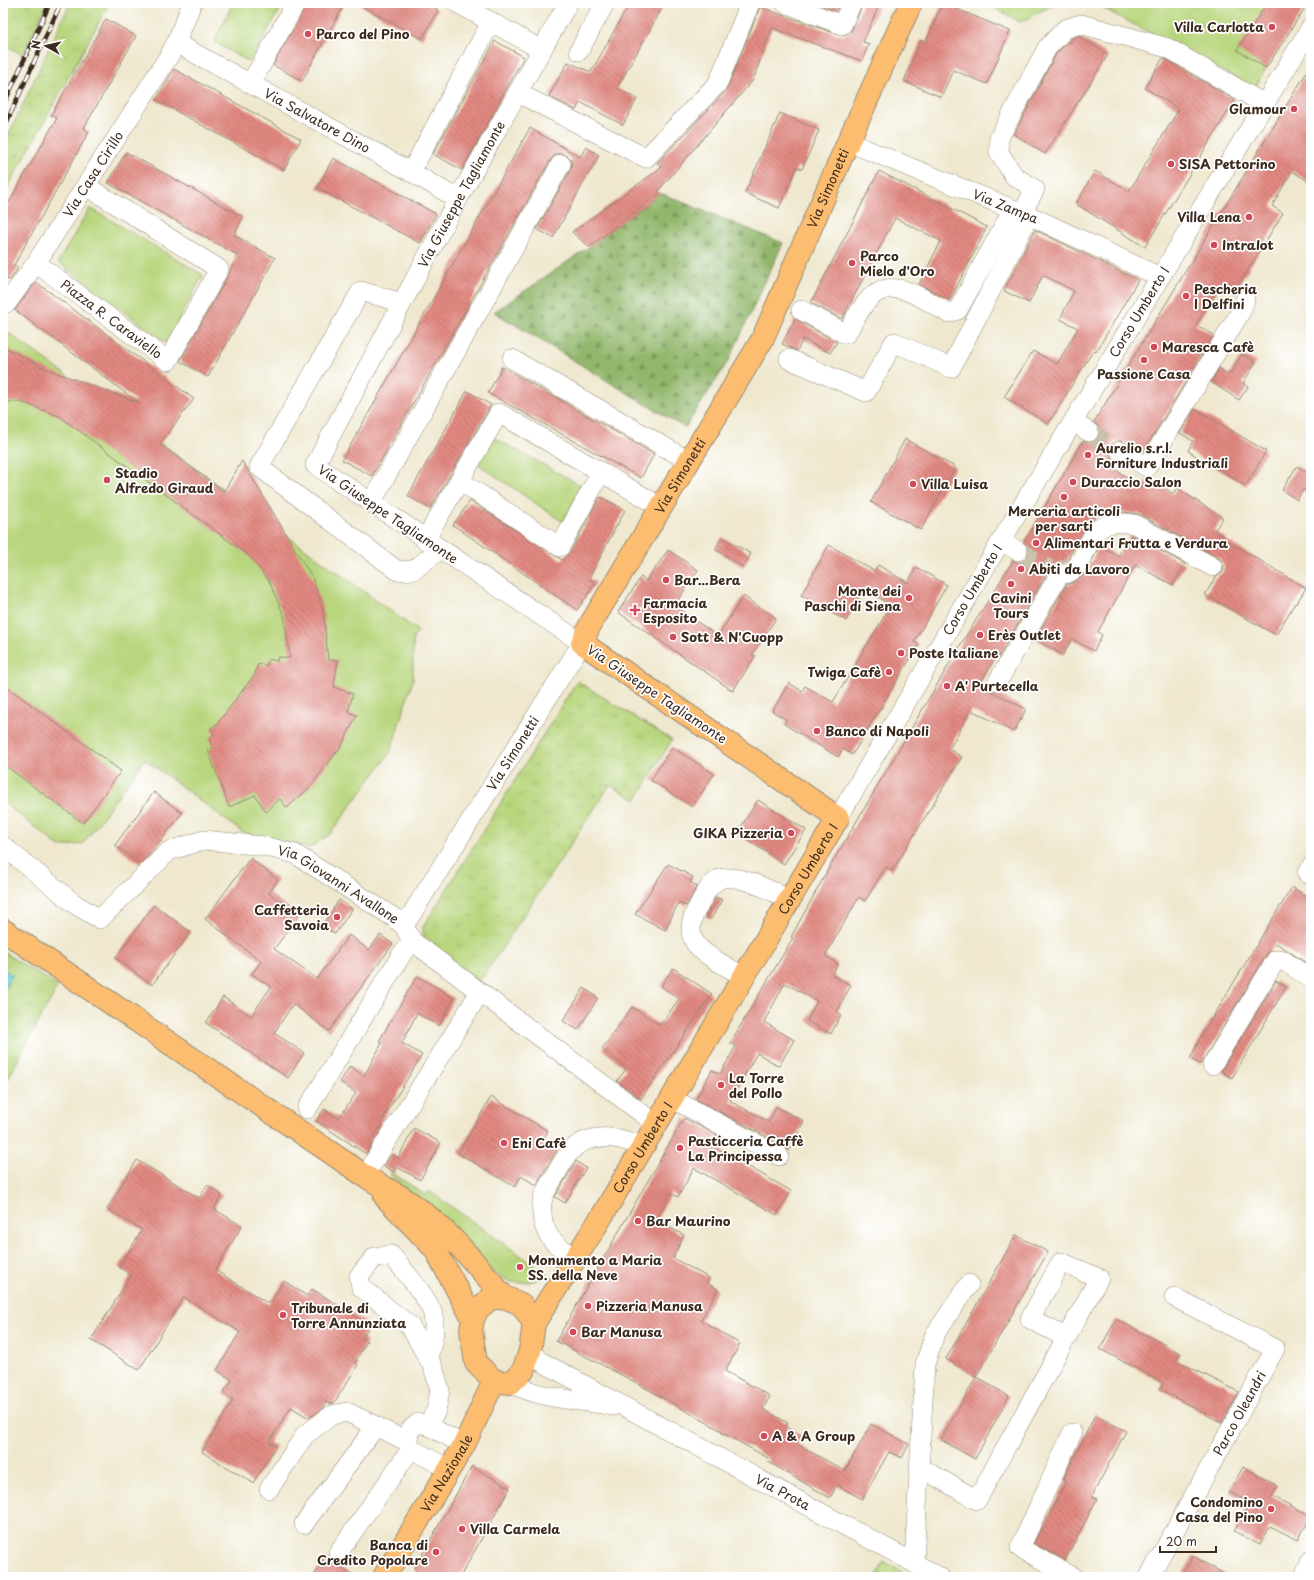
<svg xmlns="http://www.w3.org/2000/svg" width="1314" height="1580" font-family="'Playpen Sans',sans-serif">
  <style>
    .grass { fill: url(#grass-tufts); stroke: #7a804e }
    .forest { fill: url(#forest-firs); stroke: #667045 }
    .park { fill: #b8d67d; stroke: #7a804e }
    .water { fill: url(#water-waves); stroke: #4c7a78 }
    .building { fill: url(#building-back-hatch) }
    .lines { fill: none; stroke-linecap: round; stroke-linejoin: round }
    .minor-tunnel { stroke: #cbc2ac; stroke-width: 19; stroke-dasharray: 19 10; stroke-linecap: butt }
    .minor-casing { stroke: #958976; stroke-width: 20 }
    .major-casing { stroke: #958976; stroke-width: 24 }
    .minor { stroke: #fff; stroke-width: 19 }
    .major { stroke: #fcbd6f; stroke-width: 22 }
    .rail-casing { stroke: #3b2a1e; stroke-width: 4.5 }
    .rail { stroke: #fff; stroke-width: 3; stroke-dasharray: 9; stroke-linecap: butt }
    .poi-dot { fill: #d1495b; stroke: #fff; stroke-width: 1.5 }
    .labels { text-anchor: middle; stroke-width: 3.5; stroke-linejoin: round; paint-order: stroke }
    .poi-label { font-size: 13px; font-weight: bold; fill: #3b2a1e; stroke: #fff; text-anchor: start }
    .street-label { font-size: 13px; fill: #3b2a1e; stroke: #fff }
  </style>
  <defs>
    <pattern id="grass-tufts" width="24" height="20" patternUnits="userSpaceOnUse"><rect width="24" height="20" fill="#b8d67d"/><path d="M3 7l-1-3M5 7V3M7 7l1-3M15 17l-1-3M17 17v-4M19 17l1-3" fill="none" stroke="#9fb86c"/></pattern>
    <pattern id="forest-firs" width="22" height="20" patternUnits="userSpaceOnUse"><rect width="22" height="20" fill="#92b76c"/><path d="M5 1l3.5 6h-7zM16 11l3.5 6h-7z" fill="#789558"/></pattern>
    <pattern id="water-waves" width="16" height="10" patternUnits="userSpaceOnUse"><rect width="16" height="10" fill="#5cc9d2"/><path d="M0 5q4-4 8 0t8 0" fill="none" stroke="#4da3aa"/></pattern>
    <pattern id="building-back-hatch" width="6" height="6" patternUnits="userSpaceOnUse"><rect width="6" height="6" fill="#e28982"/><path d="M-1 5l2 2M0 0l6 6M5-1l2 2" fill="none" stroke="#b8706a"/></pattern>
  </defs>
  <rect width="100%" height="100%" fill="#fff"/>
  <filter id="ink" filterUnits="userSpaceOnUse"><feTurbulence type="fractalNoise" baseFrequency=".025" numOctaves="2"/><feDisplacementMap in="SourceGraphic" scale="8" xChannelSelector="R" yChannelSelector="G"/><feConvolveMatrix kernelMatrix="1 2 1 2 8 2 1 2 1" color-interpolation-filters="sRGB"/></filter>
  <filter id="wash" filterUnits="userSpaceOnUse"><feTurbulence type="fractalNoise" baseFrequency=".012" numOctaves="4" result="noise"/><feDisplacementMap in="SourceGraphic" scale="16" xChannelSelector="R" yChannelSelector="G"/><feGaussianBlur stdDeviation="0.9" result="paint"/><feColorMatrix in="noise" values="0 0 0 0 0 0 0 0 0 0 0 0 0 0 0 0 0 1.4 0 .05"/><feComposite in="paint" operator="in"/></filter>
  <g filter="url(#wash)">
    <rect width="100%" height="100%" fill="#efe8cf"/>
    <!-- grass -->
    <path class="grass" d="M3,3h44l-24,52 -20,-11z
      M70,3h31l7,3 -105,190v-49z
      M577,681l95,59 -36,60 -26,-15 -131,198 -56,-45v-11z
      M3,952l55,34 -55,102z
      M884,1562l28,15h-36z"/>
    <!-- forest -->
    <path class="forest" d="M660,193l123,50 -54,117 -44,68 -191,-116 95,-65z"/>
    <!-- park -->
    <path class="park" d="M233,3h51l-35,59 -35,-20z
      M986,3h71l-37,19z
      M1093,3h209l-47,85z
      M90,208l113,67 -37,68 -108,-81z
      M3,329l415,302 -5,7v42l-23,73 -60,81 -20,14 -67,-15 -98,-74 -62,85 -23,3 -57,-45z
      M493,437l89,49 -19,36 -85,-58z
      M391,1172l34,23 4,-4 118,83c-9,8 -26,11 -38,7 -21,-7 -53,-47 -70,-63 -16,-15 -33,-29 -49,-43z"/>
    <!-- water -->
    <path class="water" d="M3,969l10,6 -10,16z"/>
    <g id="blocks">
      <!-- building -->
      <path class="building" d="M307,3h38l-43,78 -29,-16z
        M356,3h70l12,7 -16,29z
        M630,3h35l-48,85 20,11 -14,26 -43,-23 -4,8 -27,-14 19,-34 23,10z
        M821,3h19l-4,8 -16,-6z
        M863,3h17l-17,39 6,2 -7,17 -90,-33 -19,52 -95,111 2,2 -71,54 -17,-15 90,-65 -5,-4 69,-72 34,-84 83,29 9,-6z
        M942,3l68,28 -23,53 -34,-14 -12,27 -37,-16 17,-41 5,2z
        M1267,3h41l-42,65 -29,-18z
        M106,19l30,17 -52,92 5,4 -75,133 4,3 -8,12 -4,-1 -3,5v-71l54,-95 -6,-3z
        M1078,36l30,19 -63,99 -31,-20 42,-80 12,-12 2,1 4,-5z
        M495,41l29,16 -62,113 -29,-16z
        M1163,58l72,42 -90,147 -69,-43 19,-33 34,20 50,-82 -34,-21z
        M1311,65v118l-19,-12 -20,35 11,7 -46,75 -13,-8 -28,45 18,10 -71,117 -23,-12 -9,5 -2,6 2,6 4,4 -4,6 31,20 7,-9 24,16 4,-6 46,30 -9,13 13,8 -1,1 80,48 -10,16 -1,-1 -19,32 -71,-40 10,-17 8,-6 1,-6 -5,-8 -80,-44 -15,-2 -15,1 -8,-5 -7,11 -11,12 -16,29 -14,6 -4,4 -51,88 -2,-1 -17,28 47,24 -12,23 -43,-22 -22,39 13,8 -70,114 -6,-4 -21,34 -6,-4 -34,59 13,8 -6,11 19,10 -14,27 4,2 -10,20 -24,-13 10,-20 -32,-18 -21,39 30,18 -15,26 -22,-13 -27,48 39,21 7,-15 28,14 -15,30 -5,-5 -88,-47 16,-29 8,4 16,-28 -6,-3 63,-105 -2,-1 34,-62 136,-231 52,-83h10l4,-4 2,-6 -5,-9 59,-101 11,1 4,-5 1,-10 -5,-5z
        M174,69l127,70 -17,31 -128,-70z
        M780,113l39,17 -17,39 -5,-2 -18,41 -34,-15z
        M530,128l50,29 6,-10 13,8 -46,83 -16,-9 34,-60 1,-6 -2,-5 -9,-5 -5,1 -5,5 -179,317 -30,-16z
        M126,152l117,65 -9,18 41,23 -67,119 -28,-16 49,-87 8,-19 -129,-72z
        M333,158l103,56 -16,29 -103,-55z
        M879,171l108,56 -37,73 -31,-16 22,-43 -46,-23 -53,101 -31,-16z
        M1035,230l103,50 -42,72 -3,-1 -45,73 -44,-27 29,-46 24,13 21,-36 -18,-9 14,-28 -31,-16 -14,28 -25,-12z
        M36,282l158,117 -34,45 64,47 18,-30 71,118 10,30 5,51h10l-4,27 19,7 -5,18 9,3 -15,30 -32,42 -23,21 -7,-9 -14,13 -11,-17 -26,12 -21,-57 5,-2 -4,-9 5,-4 -3,-7 6,-4 38,-50 3,-10 9,2 1,-7 9,2 1,-4 12,1 -6,-43 -15,-34 -21,-26 -189,-139 -38,-14h-18v-56l41,22 95,35 -124,-93z
        M795,319l42,23 -7,11 -27,-14 -6,12 -15,-7z
        M1242,354l14,8 -13,21 5,4 -9,13 -28,-18 8,-14 10,7z
        M502,367l152,87 -13,24 -153,-85z
        M467,391l24,14 -61,104 -22,-13z
        M1195,409l71,42 -20,35 -58,-35 5,-10 -13,-8z
        M905,439l50,28 -34,63 -50,-28z
        M1297,466l14,9v20l-8,-5 -6,10 -15,-10z
        M600,497l25,13 -36,68 7,5 -19,27 -124,-85 17,-24 92,59 8,-8z
        M1131,535l54,29 -12,21 -38,-20 -37,67 4,3 -8,16 -22,-12 -9,16 -28,-16 31,-54 8,-3 10,-7 16,-30 18,11z
        M722,537l29,17 -8,13 -28,-18z
        M829,545l45,26 4,-6 30,18 8,-16 31,18 -33,57 5,2 -67,111 -9,-6 -5,8 -54,-33 3,-4 -15,-9 17,-28 13,8 3,-5 28,16 58,-97 -27,-16 -18,32 -45,-26z
        M668,550l30,20 -24,36 44,30 25,-40 33,22 -24,37 3,1 -22,35 -115,-79 23,-35 5,4z
        M3,684l118,87 -38,52 -80,-59z
        M672,747l42,27 -22,33 -41,-27z
        M154,792l28,21 -31,40 -11,11 -25,-19z
        M758,800l48,30 -22,34 -47,-31z
        M250,858l28,22 -9,13 30,23 -25,33 43,30 32,-44 20,15 11,-15 13,9 -64,87 -36,-27 -19,29 30,20 -16,25 -82,-55 17,-26 28,19 20,-29 -19,-13 9,-13 -56,-42z
        M668,864l25,13 -3,5 7,4 -11,20 -7,-4 -14,28 -30,-16z
        M1292,887l19,12v67l-35,-23 -9,11 -66,110 -11,-5 10,-21z
        M716,897l6,3 -11,19 -6,-3z
        M339,900l13,9 -17,25 -13,-8z
        M154,905l37,27 -39,53 -37,-27z
        M673,968l39,26 -71,105 -24,-18 9,-12 -24,-20 30,-42 28,18 19,-26 -18,-13z
        M417,976l37,22 -15,28 -22,-13 -15,30 20,12 -42,68 2,2 -12,17 2,1 -6,11 -50,-33 8,-12 15,9 17,-25 -16,-11 10,-16 14,10 18,-33 -3,-2z
        M1276,981l10,6 -54,91 -11,-7z
        M584,988l14,10 -20,32 -15,-9z
        M491,1097l57,34 -6,10 15,9 -21,35 -15,-9 -6,11 -57,-34z
        M684,1118l33,17 -6,10 80,46 -14,24 -83,-47 -16,29 -7,-4 -15,28 28,14 -11,23 36,20 -2,5 11,6 -17,31 39,24 -15,27 45,25 -7,13 25,14 -2,4 16,9 -5,8 48,27 26,-47 38,20 -7,14 -13,-6 -27,47 -25,-14 -7,13 -63,-37 1,-3 -47,-26 1,-1 -89,-50 -77,-40z
        M414,1128l27,15 -21,37 -23,-13 -3,5 -10,-6 8,-12 6,4z
        M137,1160l62,38 8,-13 15,10 -8,14 28,17 -27,44 54,34 15,-23 23,15 5,-7 58,36 -8,13 5,3 -12,21 3,3 -24,38 -4,1 -4,-2 -3,6 -14,10 -18,-11 -22,35 7,4 -23,37 -51,-31 31,-52 -10,-7 9,-13 -15,-10 23,-38 -56,-35 -45,73 -48,-30 40,-65 -12,-8 23,-37 -35,-21z
        M576,1161l10,7 -21,35 -10,-6z
        M1016,1235l32,17 -72,125 -30,-18z
        M1116,1319l64,34 -4,7 63,32 -17,31 -62,-34 3,-6 -63,-34z
        M976,1377l33,19 -34,63 -34,-19z
        M1095,1415l31,16 -34,65 5,3 -32,61 -31,-17 32,-61 -3,-2z
        M472,1466l38,22 -50,89h-33l-13,-8z
        M1243,1467l35,19 -6,10 39,20 -13,24 -28,-14 -10,19 -26,-14 15,-29 -20,-10z
        M1193,1556l36,21h-48z
        M325,1558l31,19h-43z"/>
    </g>
  </g>
  <g filter="url(#ink)">
    <use href="#blocks" fill-opacity="0" stroke="#958976" stroke-width="1"/>
    <g class="lines">
      <!-- minor-tunnel -->
      <path class="minor-tunnel" d="M1089,432l31,19
        M1018,551l31,18"/>
      <defs>
        <g id="minor">
          <path d="M457,3l85,47"/>
          <path d="M785,3l57,22 10,-22"/>
          <path id="s1" d="M176,43l235,129 47,27"/>
          <path d="M579,51l26,-48"/>
          <path d="M251,83l45,-80"/>
          <path d="M518,93l128,65 72,-75 32,-80"/>
          <path id="s2" d="M848,142l189,77 123,58"/>
          <path d="M411,172l80,-150"/>
          <path d="M1022,213l13,-24 -21,-13 -15,-24v-14l48,-90 18,-19 16,-5 87,24 96,56"/>
          <path id="s3" d="M36,263l132,98 51,-92 -133,-83"/>
          <path id="s4" d="M7,303l29,-40 133,-207 7,-13 16,-40"/>
          <path d="M402,303l-41,-12 -102,176 139,104 16,-1 26,-21"/>
          <path d="M801,310l45,24c7,-11 13,-24 22,-34 23,-27 57,0 80,13l10,-3 55,-101"/>
          <path d="M512,359l177,102"/>
          <path d="M789,359l77,33 28,-50 57,26 78,-152"/>
          <path d="M1073,422l16,10"/>
          <path d="M1120,451l27,16 93,-154 5,-13"/>
          <path d="M460,481l100,66 41,-75"/>
          <path d="M371,503l190,-339"/>
          <path d="M425,540l74,-127 162,94"/>
          <path d="M1001,541l17,10"/>
          <path d="M998,681l61,-106c29,-1 23,-39 45,-49 8,-5 22,-3 30,-2l79,43"/>
          <path id="s5" d="M838,818l163,-277 310,-514"/>
          <path id="s6" d="M3,846l73,59 24,14 69,-68 35,-11 60,6 31,8 98,63 11,9 8,15 244,183"/>
          <path d="M1311,867l-4,6 4,2"/>
          <path id="s7" d="M404,926l178,-283 -267,-178 143,-266 110,-196"/>
          <path d="M743,976c-12,-7 -43,-22 -49,-35 -6,-11 -2,-25 4,-34 5,-10 10,-21 20,-27 15,-9 56,11 70,20"/>
          <path d="M1212,1065l64,-105 8,1 27,18"/>
          <path d="M671,1098l108,58"/>
          <path d="M307,1109l95,-155 10,-13"/>
          <path d="M373,1163l107,-171"/>
          <path d="M576,1258c-19,-11 -33,-22 -34,-45 -1,-6 0,-13 2,-18 3,-7 7,-13 11,-19 4,-7 8,-16 14,-23 18,-22 50,-17 73,-6"/>
          <path id="s8" d="M530,1351l10,10 400,216"/>
          <path d="M511,1383c35,18 65,16 102,23"/>
          <path d="M427,1425l9,-14 4,-21 -7,-23 -23,-41 -49,-39 -2,-11 16,-19 16,-2c10,11 40,47 42,60 3,15 0,28 -5,42"/>
          <path d="M1072,1433l-52,115 54,29"/>
          <path d="M921,1468l56,32 122,-222 -38,-16 -31,57 37,19"/>
          <path d="M449,1469l-38,-20 -3,-7 1,-11 9,-8 9,2 37,20"/>
          <path d="M269,1489l36,-54 27,-20 15,-3 61,30"/>
          <path d="M304,1524l72,-98"/>
          <path d="M338,1553l73,-104"/>
          <path d="M914,1563l11,-199 10,-30 34,-50"/>
          <path id="s9" d="M1149,1577l126,-228 -101,-52"/>
          <path d="M1303,1577l8,-17"/>
        </g>
        <g id="major">
          <path d="M3,930l365,248c11,7 23,13 35,20 39,24 72,65 101,99"/>
          <path d="M385,1197l50,52 38,70"/>
          <path id="s10" d="M494,1381l17,2 12,-12 7,-20 4,-28 65,-102 239,-403 -256,-175 8,-18 172,-285 86,-198 63,-139"/>
          <path d="M494,1381l-18,-18 -5,-33 2,-11 5,-10 12,-10 14,-2 17,7 13,19"/>
          <path id="s11" d="M384,1577l80,-132 30,-64"/>
        </g>
      </defs>
      <!-- minor casing -->
      <use href="#minor" class="minor-casing"/>
      <!-- major casing -->
      <use href="#major" class="major-casing"/>
      <!-- minor -->
      <use href="#minor" class="minor"/>
      <!-- major -->
      <use href="#major" class="major"/>
      <defs>
        <path id="rail" d="M3,106l47,-103
          M3,130l58,-127"/>
      </defs>
      <!-- rail casing -->
      <use href="#rail" class="rail-casing"/>
      <!-- rail -->
      <use href="#rail" class="rail"/>
    </g>
  </g>
  <!-- markers -->
  <g class="poi-dot">
    <circle cx="1272" cy="27" r="4"/>
    <circle cx="308" cy="34" r="4"/>
    <circle cx="1294" cy="109" r="4"/>
    <circle cx="1171" cy="164" r="4"/>
    <circle cx="1249" cy="217" r="4"/>
    <circle cx="1214" cy="245" r="4"/>
    <circle cx="852" cy="263" r="4"/>
    <circle cx="1186" cy="296" r="4"/>
    <circle cx="1154" cy="347" r="4"/>
    <circle cx="1144" cy="360" r="4"/>
    <circle cx="1088" cy="455" r="4"/>
    <circle cx="107" cy="480" r="4"/>
    <circle cx="1073" cy="482" r="4"/>
    <circle cx="913" cy="484" r="4"/>
    <circle cx="1064" cy="497" r="4"/>
    <circle cx="1036" cy="543" r="4"/>
    <circle cx="1021" cy="569" r="4"/>
    <circle cx="666" cy="580" r="4"/>
    <circle cx="1011" cy="584" r="4"/>
    <circle cx="909" cy="598" r="4"/>
    <path d="M633 604h4v4h4v4h-4v4h-4v-4h-4v-4h4z"/>
    <circle cx="980" cy="635" r="4"/>
    <circle cx="673" cy="637" r="4"/>
    <circle cx="901" cy="653" r="4"/>
    <circle cx="889" cy="672" r="4"/>
    <circle cx="947" cy="686" r="4"/>
    <circle cx="817" cy="731" r="4"/>
    <circle cx="791" cy="833" r="4"/>
    <circle cx="337" cy="917" r="4"/>
    <circle cx="721" cy="1085" r="4"/>
    <circle cx="504" cy="1143" r="4"/>
    <circle cx="680" cy="1148" r="4"/>
    <circle cx="638" cy="1221" r="4"/>
    <circle cx="520" cy="1267" r="4"/>
    <circle cx="588" cy="1306" r="4"/>
    <circle cx="283" cy="1315" r="4"/>
    <circle cx="573" cy="1332" r="4"/>
    <circle cx="764" cy="1436" r="4"/>
    <circle cx="1271" cy="1509" r="4"/>
    <circle cx="462" cy="1529" r="4"/>
    <circle cx="436" cy="1552" r="4"/>
  </g>
  <g class="labels">
    <!-- poi labels -->
    <g class="poi-label">
      <text x="1264" y="32" text-anchor="end">Villa Carlotta</text>
      <text x="316" y="39">Parco del Pino</text>
      <text x="1286" y="114" text-anchor="end">Glamour</text>
      <text x="1179" y="169">SISA Pettorino</text>
      <text x="1241" y="222" text-anchor="end">Villa Lena</text>
      <text x="1222" y="250">Intralot</text>
      <text x="860" y="261">Parco<tspan x="860" dy="15">Mielo d'Oro</tspan></text>
      <text x="1194" y="294">Pescheria<tspan x="1194" dy="15">I Delfini</tspan></text>
      <text x="1162" y="352">Maresca Cafè</text>
      <text x="1144" y="379" text-anchor="middle">Passione Casa</text>
      <text x="1096" y="453">Aurelio s.r.l.<tspan x="1096" dy="15">Forniture Industriali</tspan></text>
      <text x="115" y="478">Stadio<tspan x="115" dy="15">Alfredo Giraud</tspan></text>
      <text x="1081" y="487">Duraccio Salon</text>
      <text x="921" y="489">Villa Luisa</text>
      <text x="1064" y="516" text-anchor="middle">Merceria articoli<tspan x="1064" dy="15">per sarti</tspan></text>
      <text x="1044" y="548">Alimentari Frutta e Verdura</text>
      <text x="1029" y="574">Abiti da Lavoro</text>
      <text x="674" y="585">Bar...Bera</text>
      <text x="901" y="596" text-anchor="end">Monte dei<tspan x="901" dy="15">Paschi di Siena</tspan></text>
      <text x="1011" y="603" text-anchor="middle">Cavini<tspan x="1011" dy="15">Tours</tspan></text>
      <text x="643" y="608">Farmacia<tspan x="643" dy="15">Esposito</tspan></text>
      <text x="988" y="640">Erès Outlet</text>
      <text x="681" y="642">Sott &amp; N'Cuopp</text>
      <text x="909" y="658">Poste Italiane</text>
      <text x="881" y="677" text-anchor="end">Twiga Cafè</text>
      <text x="955" y="691">A' Purtecella</text>
      <text x="825" y="736">Banco di Napoli</text>
      <text x="783" y="838" text-anchor="end">GIKA Pizzeria</text>
      <text x="329" y="915" text-anchor="end">Caffetteria<tspan x="329" dy="15">Savoia</tspan></text>
      <text x="729" y="1083">La Torre<tspan x="729" dy="15">del Pollo</tspan></text>
      <text x="688" y="1146">Pasticceria Caffè<tspan x="688" dy="15">La Principessa</tspan></text>
      <text x="512" y="1148">Eni Cafè</text>
      <text x="646" y="1226">Bar Maurino</text>
      <text x="528" y="1265">Monumento a Maria<tspan x="528" dy="15">SS. della Neve</tspan></text>
      <text x="596" y="1311">Pizzeria Manusa</text>
      <text x="291" y="1313">Tribunale di<tspan x="291" dy="15">Torre Annunziata</tspan></text>
      <text x="581" y="1337">Bar Manusa</text>
      <text x="772" y="1441">A &amp; A Group</text>
      <text x="1263" y="1507" text-anchor="end">Condomino<tspan x="1263" dy="15">Casa del Pino</tspan></text>
      <text x="470" y="1534">Villa Carmela</text>
      <text x="428" y="1550" text-anchor="end">Banca di<tspan x="428" dy="15">Credito Popolare</tspan></text>
    </g>
    <!-- street labels -->
    <g class="street-label">
      <text dy="5" stroke="none"><textPath href="#s1" startOffset="161">Via Salvatore Dino</textPath></text>
      <text dy="5" stroke="none"><textPath href="#s4" startOffset="155">Via Casa Cirillo</textPath></text>
      <text dy="5" stroke="none"><textPath href="#s10" startOffset="1501">Via Simonetti</textPath></text>
      <text dy="5" stroke="none"><textPath href="#s7" startOffset="963">Via Giuseppe Tagliamonte</textPath></text>
      <text dy="5" stroke="none"><textPath href="#s2" startOffset="170">Via Zampa</textPath></text>
      <text dy="5" stroke="none"><textPath href="#s5" startOffset="589">Corso Umberto I</textPath></text>
      <text dy="5" stroke="none"><textPath href="#s3" startOffset="94">Piazza R. Caraviello</textPath></text>
      <text dy="5" stroke="none"><textPath href="#s10" startOffset="1177">Via Simonetti</textPath></text>
      <text transform="translate(388 514) rotate(34)" y="5">Via Giuseppe Tagliamonte</text>
      <text dy="5" stroke="none"><textPath href="#s5" startOffset="265">Corso Umberto I</textPath></text>
      <text transform="translate(657 694) rotate(34)" y="5">Via Giuseppe Tagliamonte</text>
      <text dy="5" stroke="none"><textPath href="#s7" startOffset="204">Via Simonetti</textPath></text>
      <text dy="5" stroke="none"><textPath href="#s10" startOffset="614">Corso Umberto I</textPath></text>
      <text dy="5" stroke="none"><textPath href="#s6" startOffset="400">Via Giovanni Avallone</textPath></text>
      <text dy="5" stroke="none"><textPath href="#s10" startOffset="290">Corso Umberto I</textPath></text>
      <text dy="5" stroke="none"><textPath href="#s9" startOffset="187">Parco Oleandri</textPath></text>
      <text dy="5" stroke="none"><textPath href="#s11" startOffset="121">Via Nazionale</textPath></text>
      <text dy="5" stroke="none"><textPath href="#s8" startOffset="290">Via Prota</textPath></text>
    </g>
  </g>
  <!-- margin -->
  <rect width="1314" height="1580" fill="none" stroke="#fff" stroke-width="16"/>
  <!-- north arrow -->
  <g transform="translate(46 46) rotate(278)" stroke="#ffffff" stroke-width="3" paint-order="stroke">
  <path d="M0-3L7 15L0 10L-7 15Z" fill="#3b2a1e"/>
  <text y="-6" font-size="11" font-weight="bold" text-anchor="middle" fill="#3b2a1e">N</text>
  </g>
  <!-- scale -->
  <path d="M1160 1546v6h56v-6" fill="none" stroke="#3b2a1e" stroke-width="2"/>
  <text x="1166" y="1546" font-size="12" fill="#3b2a1e" stroke="#ffffff" stroke-width="3" paint-order="stroke">20 m</text>
</svg>
